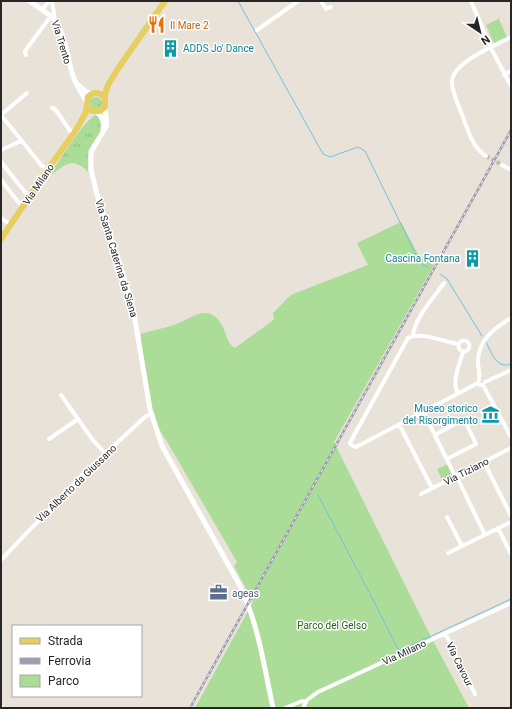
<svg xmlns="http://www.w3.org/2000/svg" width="512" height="709" font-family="Roboto,sans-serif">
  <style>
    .grass { fill: url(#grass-tufts) }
    .park { fill: #abdc98 }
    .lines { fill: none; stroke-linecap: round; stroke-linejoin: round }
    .stream { stroke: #71c0e5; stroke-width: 1 }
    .minor-tunnel { stroke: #c1bcb4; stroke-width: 4; stroke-dasharray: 4 2; stroke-linecap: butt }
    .minor { stroke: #fff; stroke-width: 4 }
    .tertiary { stroke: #fff; stroke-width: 5 }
    .primary { stroke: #e6ce60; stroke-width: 6 }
    .rail-casing { stroke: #9c9eb0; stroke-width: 2.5 }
    .rail { stroke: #fff; stroke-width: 1; stroke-dasharray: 3; stroke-linecap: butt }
    .labels { text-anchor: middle; stroke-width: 3; stroke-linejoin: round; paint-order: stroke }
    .food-label { font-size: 10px; fill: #c56008; stroke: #fff; text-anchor: start }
    .street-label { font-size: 10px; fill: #262626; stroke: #fff }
    .culture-label { font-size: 10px; fill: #0d838f; stroke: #fff; text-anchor: end }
    .service-label { font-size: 10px; fill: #4e5e75; stroke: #fff; text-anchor: start }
    .park-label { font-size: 10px; fill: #275d1d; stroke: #fff }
  </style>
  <defs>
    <pattern id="grass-tufts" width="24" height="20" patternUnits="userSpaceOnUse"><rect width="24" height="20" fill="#abdc98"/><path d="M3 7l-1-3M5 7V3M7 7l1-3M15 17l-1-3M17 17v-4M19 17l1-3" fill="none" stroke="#93bd83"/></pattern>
  </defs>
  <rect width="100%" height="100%" fill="#e8e2d8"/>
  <!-- grass -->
  <path class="grass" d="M90 103a6 6 0 1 1 12 0a6 6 0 1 1-12 0Z
    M96,115l4,2 2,12 -13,20 -1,8v15c-15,-16 -21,-8 -36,2l-1,-1c8,-12 34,-54 45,-58z
    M448,464l5,11 -11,5 -5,-11z"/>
  <!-- park -->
  <path class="park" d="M498,17l9,20 -13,6 -8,-18 12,-6z
    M401,222l19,36 14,7 -100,177 96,193 39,73h-274l58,-106 -19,-36 3,-4 -72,-124c-17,-21 -20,-71 -24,-99v-5c10,-4 20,-5 30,-8 19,-5 36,-26 51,-1 4,7 5,19 13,23l36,-26 3,-3 -1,-6c8,-7 11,-13 20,-19l75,-29 -11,-22z"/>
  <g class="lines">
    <!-- stream -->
    <path class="stream" d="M238,1l85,153 7,3 28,-10 7,4 52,106 5,7 6,3
      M440,274l7,5 35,57
      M486,342c5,10 11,28 25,22
      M318,495l51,97
      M370,594l29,57 112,-52"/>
    <!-- minor-tunnel -->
    <path class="minor-tunnel" d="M486,156l16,9"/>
    <!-- minor -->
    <path class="minor" d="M52,1l3,19
      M321,1l5,8 5,-2
      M471,1l21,49 19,36
      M42,9l8,-8
      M257,30l41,-29
      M26,55l-1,-4 26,-35
      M504,75l7,-4
      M52,108l3,1 18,26
      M1,115l41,51 6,3
      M1,115l26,-22
      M1,150l20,-9
      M486,156c-13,-8 -17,-23 -22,-36 -4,-12 -12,-26 -12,-38 0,-20 43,-36 59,-45
      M1,162l24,30 6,4
      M502,165l9,5
      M1,180l22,28
      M1,218l10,7
      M413,336c1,-17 21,-39 31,-53
      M458.5 346a5.5 5.5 0 1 1 11 0a5.5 5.5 0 1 1-11 0Z
      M458,344c-14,-2 -37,-13 -50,-6l-51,92 -7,13 1,2 4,2 3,-1 120,-63
      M485,382l26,-12
      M483,385h-3l-2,-2c3,-6 1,-12 0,-19 -1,-23 15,-35 33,-46
      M483,385l28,52
      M458,393c-7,-11 2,-30 5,-41
      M61,395l31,44 13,14
      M425,415l30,61
      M399,424l33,64
      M435,435l29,-16 12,25 -29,15
      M49,439l29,-20
      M484,462l27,54
      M456,475l29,60
      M421,494l90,-46
      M447,517l15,29
      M498,528l13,26
      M448,553l63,-31
      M1,560l82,-86 63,-58 5,-2
      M445,633l30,61
      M1,706l1,2
      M285,708l17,-7 4,1
      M303,708l4,-8 11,-8 193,-89"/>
    <!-- tertiary -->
    <path class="tertiary" d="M29,1c9,6 18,11 25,18 11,13 14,41 19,57 3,9 8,16 13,25
      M78,85l7,6 7,3
      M105,107l2,18 -16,27v17l5,22 36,111 18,107 12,37 77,138c19,38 25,82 34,124
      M97,112c6,5 7,10 6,17"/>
    <!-- primary -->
    <path class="primary" d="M104,97l4,-12 9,-15 48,-69
      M1,239l47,-70 28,-39 10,-18 2,-15c5,-6 12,-5 17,1v9l-5,4h-8l-5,-5"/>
    <defs>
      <path id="rail" d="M190,708l321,-578"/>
    </defs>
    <!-- rail casing -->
    <use href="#rail" class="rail-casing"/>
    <!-- rail -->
    <use href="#rail" class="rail"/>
  </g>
  <!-- icons -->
  <defs>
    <symbol id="restaurant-bare" viewBox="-9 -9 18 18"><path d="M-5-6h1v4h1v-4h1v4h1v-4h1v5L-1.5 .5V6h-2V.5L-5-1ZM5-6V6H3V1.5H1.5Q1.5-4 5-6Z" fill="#e8710a" stroke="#fff" stroke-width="2.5" paint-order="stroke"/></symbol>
    <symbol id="building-bare" viewBox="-9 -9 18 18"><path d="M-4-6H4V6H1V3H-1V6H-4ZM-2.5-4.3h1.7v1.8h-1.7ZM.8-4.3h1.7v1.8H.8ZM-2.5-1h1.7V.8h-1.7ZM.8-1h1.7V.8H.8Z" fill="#0f9aa8" stroke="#fff" stroke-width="2.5" paint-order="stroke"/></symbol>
    <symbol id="museum-bare" viewBox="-9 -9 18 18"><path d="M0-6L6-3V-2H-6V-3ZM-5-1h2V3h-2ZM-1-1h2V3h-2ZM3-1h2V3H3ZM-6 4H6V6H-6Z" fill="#0f9aa8" stroke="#fff" stroke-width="2.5" paint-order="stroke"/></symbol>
    <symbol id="office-bare" viewBox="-9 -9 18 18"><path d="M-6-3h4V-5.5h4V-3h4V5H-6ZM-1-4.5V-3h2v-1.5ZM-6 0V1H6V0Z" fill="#5c6f8a" stroke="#fff" stroke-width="2.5" paint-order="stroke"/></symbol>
  </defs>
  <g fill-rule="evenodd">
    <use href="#restaurant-bare" x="144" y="12" width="25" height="25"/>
    <use href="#building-bare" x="158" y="36" width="25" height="25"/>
    <use href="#building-bare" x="460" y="246" width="25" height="25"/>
    <use href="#museum-bare" x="478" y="402" width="25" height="25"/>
    <use href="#office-bare" x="206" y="580" width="25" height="25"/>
  </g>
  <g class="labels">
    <!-- food labels -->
    <g class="food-label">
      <text x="170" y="29">Il Mare 2</text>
    </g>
    <!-- street labels -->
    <g class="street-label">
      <text transform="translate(62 42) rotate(73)" y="4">Via Trento</text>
      <text transform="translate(38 184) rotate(-56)" y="4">Via Milano</text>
      <text transform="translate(117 258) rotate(73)" y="4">Via Santa Caterina da Siena</text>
      <text transform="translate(466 471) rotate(-27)" y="4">Via Tiziano</text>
      <text transform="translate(76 483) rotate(-44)" y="4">Via Alberto da Giussano</text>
      <text transform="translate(404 652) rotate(-25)" y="4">Via Milano</text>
      <text transform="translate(460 664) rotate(64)" y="4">Via Cavour</text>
    </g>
    <!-- culture labels -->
    <g class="culture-label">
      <text x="183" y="52" text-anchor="start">ADDS Jo' Dance</text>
      <text x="460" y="262">Cascina Fontana</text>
      <text x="478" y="412">Museo storico<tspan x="478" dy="12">del Risorgimento</tspan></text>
    </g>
    <!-- service labels -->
    <g class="service-label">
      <text x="232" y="597">ageas</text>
    </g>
    <!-- park labels -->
    <g class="park-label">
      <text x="332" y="629">Parco del Gelso</text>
    </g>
  </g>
  <!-- border -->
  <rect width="512" height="709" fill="none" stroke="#262626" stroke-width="4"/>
  <!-- legend -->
  <rect x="12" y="625" width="130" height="72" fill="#ffffff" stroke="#a8a8a8"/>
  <rect x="20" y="638" width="20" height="6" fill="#e6ce60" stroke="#a8a8a8"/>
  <text x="48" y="645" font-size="12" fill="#262626">Strada</text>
  <rect x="20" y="658" width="20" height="6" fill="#9c9eb0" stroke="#a8a8a8"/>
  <text x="48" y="665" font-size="12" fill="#262626">Ferrovia</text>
  <rect x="20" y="675" width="20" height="12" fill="#abdc98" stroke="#a8a8a8"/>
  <text x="48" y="685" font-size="12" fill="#262626">Parco</text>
  <!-- north arrow -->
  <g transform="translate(480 32) rotate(145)" stroke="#ffffff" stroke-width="3" paint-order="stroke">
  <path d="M0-3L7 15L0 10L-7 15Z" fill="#262626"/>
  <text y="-6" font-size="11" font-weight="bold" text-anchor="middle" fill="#262626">N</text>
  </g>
</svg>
